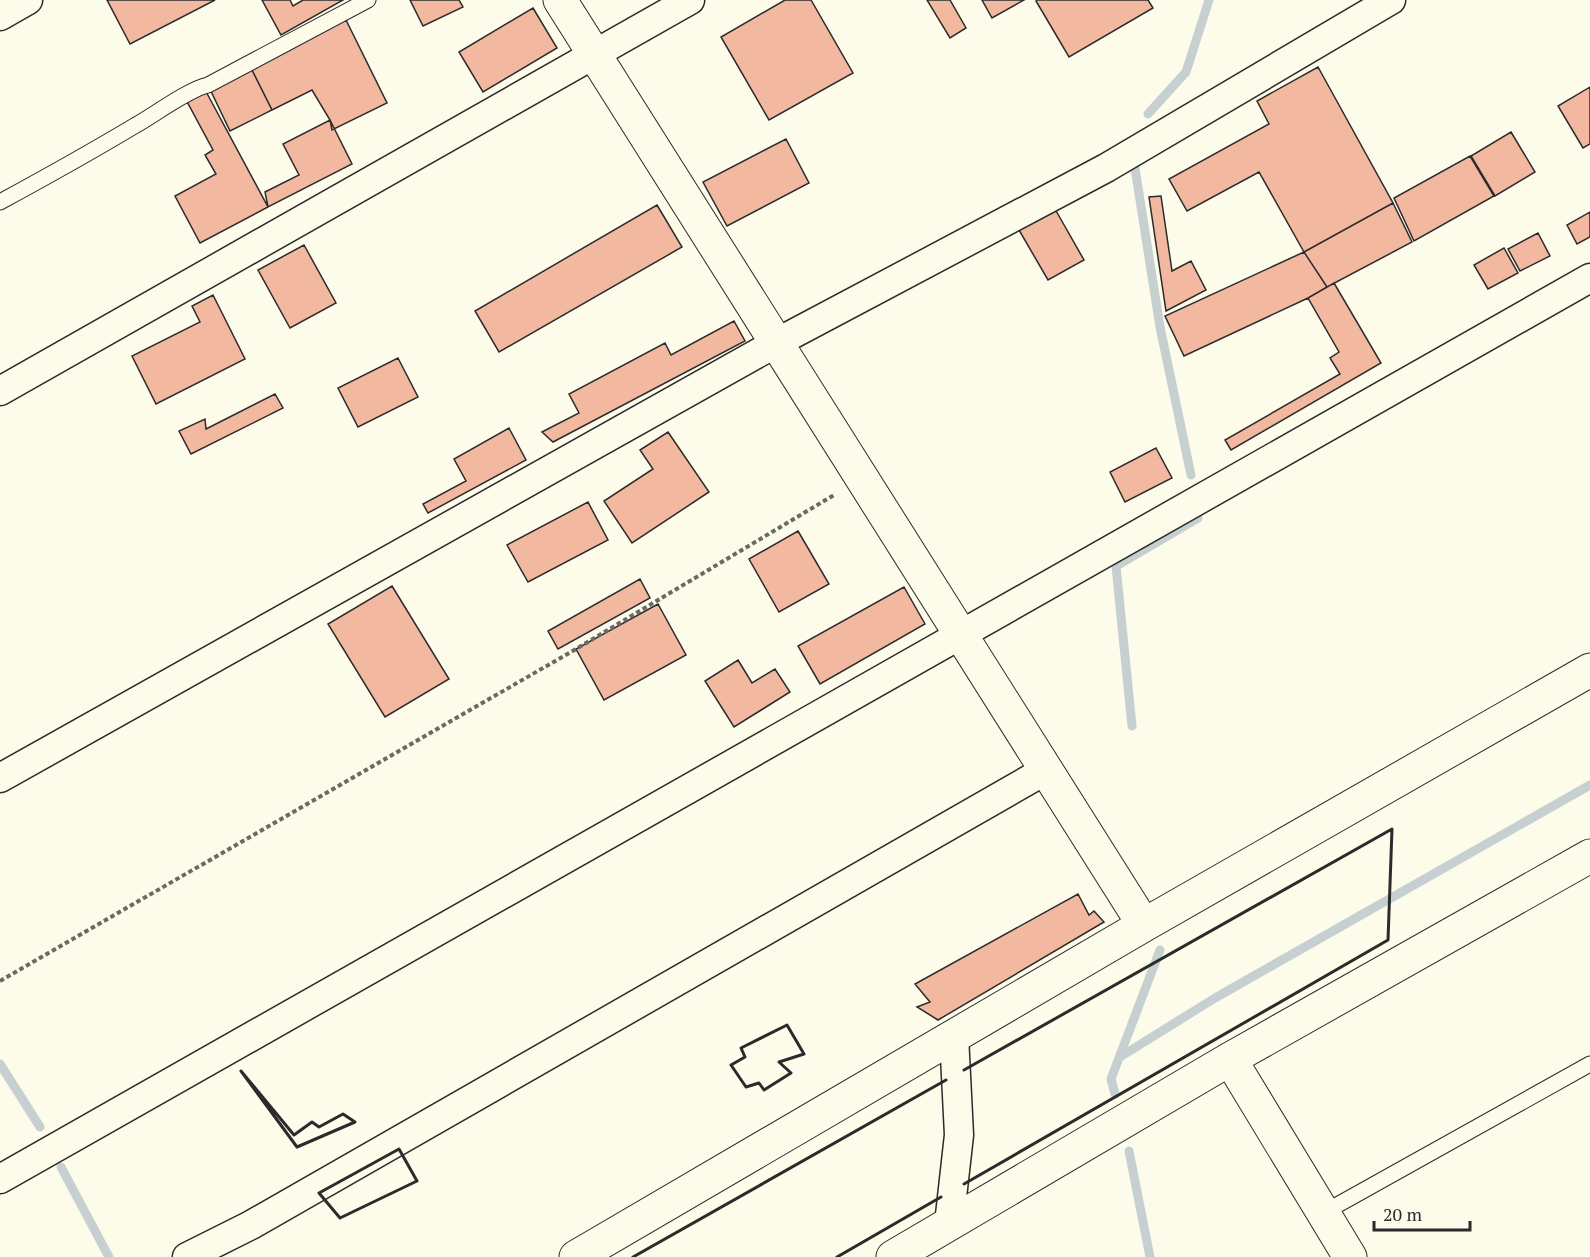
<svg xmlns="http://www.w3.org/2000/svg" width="1590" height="1257" font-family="'PT Serif',serif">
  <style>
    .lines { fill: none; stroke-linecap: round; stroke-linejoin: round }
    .stream { stroke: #c7d0d0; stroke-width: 9 }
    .building { fill: #f2b8a0; stroke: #2b2b2b; stroke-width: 1.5 }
    .lane-casing { stroke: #2b2b2b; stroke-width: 17 }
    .street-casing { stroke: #2b2b2b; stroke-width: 31 }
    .secondary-casing { stroke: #2b2b2b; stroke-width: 35 }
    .path { stroke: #6a6964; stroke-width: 4; stroke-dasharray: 4.5 3; stroke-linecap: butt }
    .lane { stroke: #fdfbea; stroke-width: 15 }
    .street { stroke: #fdfbea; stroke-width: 28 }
    .secondary { stroke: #fdfbea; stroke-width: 33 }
    .wall { stroke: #2b2b2b; stroke-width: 3 }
  </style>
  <rect width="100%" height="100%" fill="#fdfbea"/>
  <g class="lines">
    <!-- stream -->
    <path class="stream" d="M1148,114l38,-42 23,-72
      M1134,162l26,165 31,148
      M1132,726l-16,-160 82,-48
      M1120,1057l95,-59 375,-213
      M0,1064l40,63
      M1115,1094l-4,-15 49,-129
      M1129,1151l21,106
      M61,1167l48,90"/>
  </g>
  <!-- building -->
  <path class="building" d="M107,0h108l-85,44z
    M262,0h28l3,6 10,-6h40l-62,35z
    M410,0h49l4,7 -40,19z
    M785,0h26l42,73 -84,47 -48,-83z
    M927,0h23l16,28 -16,10z
    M982,0h42l-32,18z
    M1037,0h111l5,8 -84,49 -33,-56z
    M533,8l24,40 -74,44 -24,-40z
    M346,20l41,83 -55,27 -2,-10 -18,-30 -40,20 -22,-44z
    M250,66l22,44 -42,21 -22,-46z
    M1318,67l75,136 -89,49 -45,-80 -72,39 -18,-32 100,-55 -12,-23z
    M203,86l65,121 -68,36 -25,-47 41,-22 -11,-19 8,-5 -29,-54z
    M1590,87v57l-7,4 -25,-42z
    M330,120l22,44 -84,43 -3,-15 34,-17 -16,-31z
    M1511,132l24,40 -40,24 -24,-40z
    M786,139l23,44 -82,43 -24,-44z
    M1470,156l24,40 -80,45 -20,-43z
    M1161,196l11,75 19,-10 15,29 -40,21 -17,-114z
    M1393,203l19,39 -85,45 -23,-35z
    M657,205l25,42 -183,105 -24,-41z
    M1055,209l29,51 -36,20 -29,-50z
    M1590,212v25l-13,7 -10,-19z
    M1538,233l12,23 -30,15 -12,-22z
    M304,245l32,58 -46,25 -32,-58z
    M1504,248l14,25 -30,16 -14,-24z
    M1304,252l23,35 -19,11 -124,58 -19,-40z
    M1334,283l47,80 -150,87 -6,-10 115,-66 -10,-16 9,-6 -31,-54z
    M213,295l32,64 -89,45 -24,-48 68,-34 -8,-16z
    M734,321l11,20 -192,101 -11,-10 37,-19 -10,-19 96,-51 6,12z
    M398,358l20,39 -60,30 -20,-39z
    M275,394l8,14 -92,46 -12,-23 26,-12 1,10z
    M509,428l17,32 -98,53 -5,-9 43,-23 -12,-22z
    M668,432l41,60 -77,51 -28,-42 49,-32 -13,-19z
    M1156,448l16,30 -47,24 -15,-30z
    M588,502l20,38 -80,42 -21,-37z
    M798,531l31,53 -50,28 -30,-53z
    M640,579l10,19 -92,51 -10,-18z
    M392,586l57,93 -64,38 -57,-93z
    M904,587l21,37 -105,60 -22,-38z
    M658,604l28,51 -82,45 -28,-51z
    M738,660l14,23 23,-14 15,23 -56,35 -29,-46z
    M1078,894l11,21 5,-4 10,11 -166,98 -21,-13 13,-5 -15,-18z"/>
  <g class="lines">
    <defs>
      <path id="lane" d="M0,202c46,-25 91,-50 136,-77 18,-10 53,-36 72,-40l160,-85
        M1323,1213l267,-149"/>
      <path id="street" d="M0,16l28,-16
        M0,391l690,-391
        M0,778l776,-435 330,-175 285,-168
        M0,1179l1590,-901
        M949,1224l10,-89 -5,-99
        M187,1257l64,-32 795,-455"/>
      <path id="secondary" d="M560,0l584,925
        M1230,1059l120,198
        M576,1257l568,-332 446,-255
        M893,1257l337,-198 360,-203"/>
    </defs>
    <!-- lane casing -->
    <use href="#lane" class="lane-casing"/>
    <!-- street casing -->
    <use href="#street" class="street-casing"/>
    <!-- secondary casing -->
    <use href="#secondary" class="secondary-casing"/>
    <!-- path -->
    <path class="path" d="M0,981l576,-332 258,-154"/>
    <!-- lane -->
    <use href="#lane" class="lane"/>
    <!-- street -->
    <use href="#street" class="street"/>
    <!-- secondary -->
    <use href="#secondary" class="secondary"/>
    <!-- wall -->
    <path class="wall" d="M787,1025l17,29 -25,8 12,11 -27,17 -5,-7 -13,4 -15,-22 14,-8 -4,-9z
      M241,1071l53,64 18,-13 7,5 24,-13 12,8 -58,25z
      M399,1149l18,32 -77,37 -21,-25z
      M964,1184l424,-244 4,-111 -428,241
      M633,1257l313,-177
      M837,1257l104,-60"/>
  </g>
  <!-- scale -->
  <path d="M1374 1221v9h96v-9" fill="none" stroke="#2b2b2b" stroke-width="3"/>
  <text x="1383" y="1221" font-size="18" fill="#2b2b2b" stroke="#fdfbea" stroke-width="4.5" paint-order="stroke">20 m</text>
</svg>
